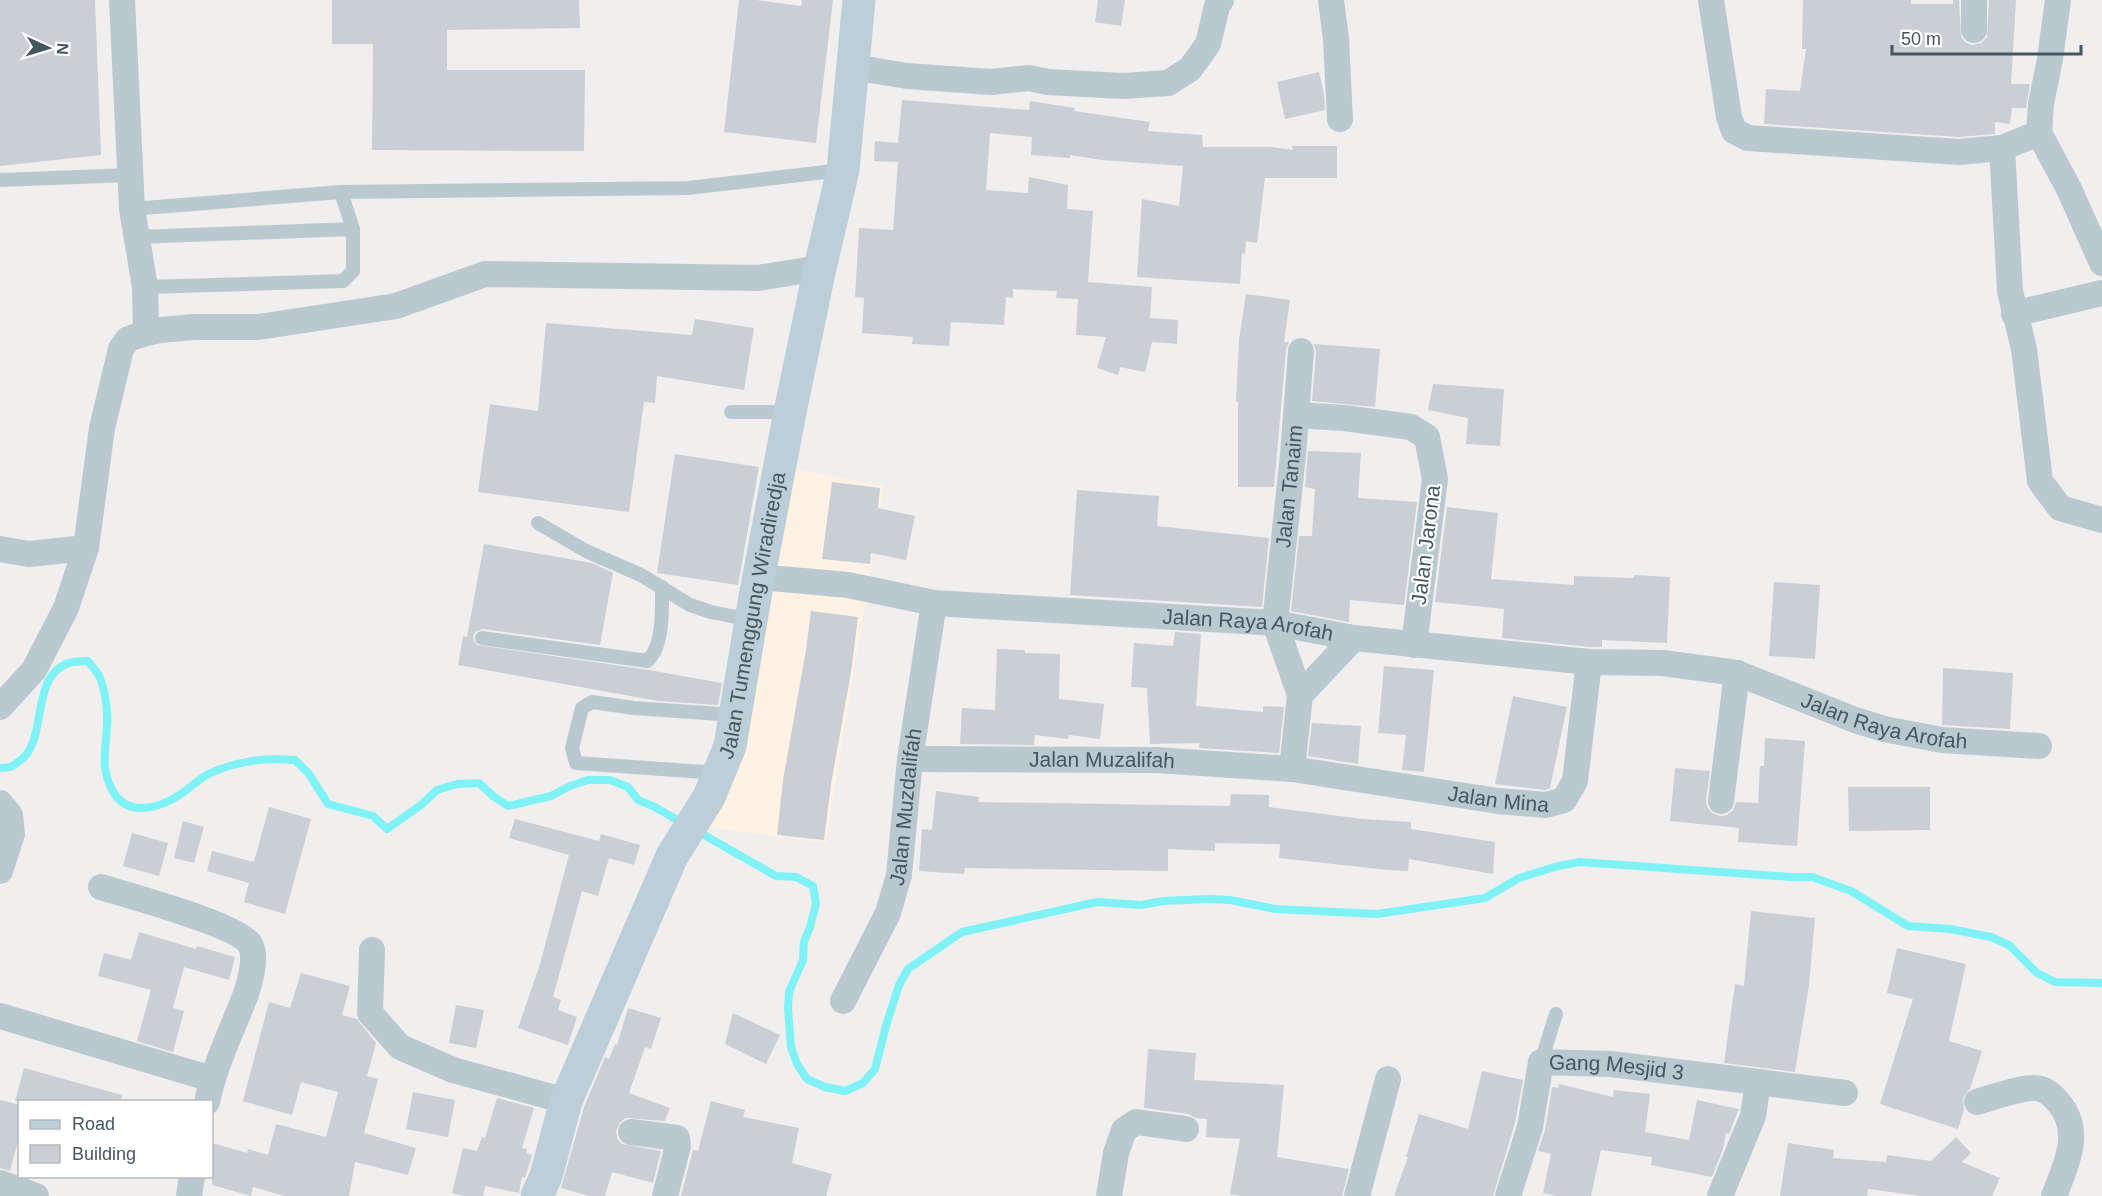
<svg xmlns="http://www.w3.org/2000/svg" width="2102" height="1196" font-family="Arial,sans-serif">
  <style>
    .commercial { fill: #fef2e5 }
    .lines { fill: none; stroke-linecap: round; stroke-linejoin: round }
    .stream { stroke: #7ff2f6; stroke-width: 8 }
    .building { fill: #c9cfd4 }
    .lane { stroke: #bac9cf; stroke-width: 14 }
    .street { stroke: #bac9cf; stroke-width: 26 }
    .secondary { stroke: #bcced8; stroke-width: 33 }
    .labels { text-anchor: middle; stroke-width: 4.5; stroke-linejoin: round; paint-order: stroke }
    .street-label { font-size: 21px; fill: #44565e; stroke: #fff }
  </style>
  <rect width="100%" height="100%" fill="#f1eeee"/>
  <!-- commercial -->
  <path class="commercial" d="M789,468l95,18 -58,357 -141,-19 50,-109z"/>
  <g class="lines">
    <!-- stream -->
    <path class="stream" d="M0,768l11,-1c5,-4 11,-7 15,-12 20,-24 6,-80 43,-92 5,-2 13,-1 19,-2 3,5 8,9 11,15 5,10 8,28 8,40 1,23 -7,46 2,67 13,35 46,28 72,11 12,-8 20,-18 34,-23 28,-11 51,-13 80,-11l14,14 19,30 45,12 14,13 34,-24 16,-15 20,-6 22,-1 14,13 15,10 43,-10 19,-10 18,-6h22l18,7 10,13 17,7 29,17
      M697,831l79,45 20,1 17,9 3,18 -6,23 -6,15 -1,18 -14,32 -1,16 3,39 6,17 10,15 18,8 20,4 18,-8 12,-14 11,-43 13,-41 9,-16 54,-37 135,-30 44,3 22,-4 46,-2 21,1 45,9 102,5 108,-16 34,-20 39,-12 22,-4 211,15h21l39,14 57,35 42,3 41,8 18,8 28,28 18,9 47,1"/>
  </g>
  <!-- building -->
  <path class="building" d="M0,0h95l6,155 -101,11z
    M332,0h247l1,28 -133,2v40h138l-1,81 -212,-1 1,-106h-41z
    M739,0h17l45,6 1,-6h31l-17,143 -92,-11z
    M1098,0h27l-4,26 -26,-4z
    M1803,0h108v4h42v-4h6l2,37 5,6 7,2 8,-2 6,-6 2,-37h27l-5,84h19l-4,24h-14l-2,16 -15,-2v12l-36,3 -195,-13 2,-35 34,2 6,-42h-4z
    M1319,72l5,22 1,16 -40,9 -8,-37z
    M902,100l127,10 1,-9 45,7 -1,3 76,11 -2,9 54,4 1,12h69l21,3 -1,-4h45v32h-72l-8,65 -11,-2 -1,13 -3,-1 -2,31 -103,-7 5,-78 37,7 4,-40 -81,-6 -32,-5v3l-39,-3 1,-18 -42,-4 -4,57 42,3 1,-16 39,8 -1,24 26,2 -5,71 64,5 -2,31 28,2 -1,24 -25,-2 -7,30 -25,-5 -2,8 -21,-7 9,-31 -30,-2 2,-36 -22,-1 1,-7 -44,-2v9l-7,-1 -2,28 -53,-3 -2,24 -37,-2 1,-7 -51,-4 2,-35 -9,-1 4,-69 34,2 5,-68 -24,-1 1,-20 23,2z
    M1246,294l44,6 -6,42h5l-3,8 -12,137h-36v-85h-2l3,-62z
    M695,319l59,9 -10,62 -87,-14 -2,27 -11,-1 -15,110 -151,-20 12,-88 48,7 8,-88 146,12z
    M1314,344l66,5 -5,58 -63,-6 4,-49z
    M1433,384l71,5 -4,57 -34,-2 2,-26 -40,-8z
    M1308,451l53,2 -3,45 59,4 -13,103 -54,-5 -1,22 -58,-11 8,-75h13l3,-47 -10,-2z
    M675,454l84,13 -21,118 -81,-12z
    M832,482l48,6 -2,20 37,8 -9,44 -35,-7 -1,11 -48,-5z
    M1077,490l82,6 -2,30 112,12 -7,69 -192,-12z
    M1447,507l51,6 -7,66 83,6v-9l60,2v-3l36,2 -3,66 -65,-3v7h-12l-88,-9 2,-29 -69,-7z
    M484,544l108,19 21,10 -13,72 -117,-16 -8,3 -2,4 1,5 3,4 172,25 73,13 -4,22 -60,-4 -200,-36 5,-29 4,1z
    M1774,582l46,3 -5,74 -46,-3z
    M811,611l47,6 -7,55 -20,112 -7,56 -47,-5 6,-55 23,-130z
    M1175,632l26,2 -5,72 67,6v-6l21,1 -5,46 -80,-5 1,-5 -50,1 -3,-56 -16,-1 3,-44 39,3z
    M997,649l28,1v3l35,1 -1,45 45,5 -4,35 -31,-4 -1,4 -33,-4 -1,10 -74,-1 2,-36 33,2z
    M1384,666l50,4 -10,102 -22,-2 4,-35 -28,-2z
    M1943,668l70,5 -3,56 -68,-4z
    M1513,696l54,11 -17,81 -5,2 -50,-6z
    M1312,723l49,3 -3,38 -50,-8z
    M1765,738l40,3 -8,105 -59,-4 1,-14 -69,-7 5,-53 35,3 -4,29 1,7 5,6 8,3 7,-1 6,-5 3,-8 22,1 2,-37h4z
    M1848,787h82v43l-81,1z
    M936,791l43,6 -1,5 252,4 1,-12 38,1v12l94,12 48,3v7l84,13 -2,32 -84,-15 -1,12 -20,-1 -109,-12 1,-14 -65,-1v8l-47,-2v22l-203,-3 -1,6 -45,-3 3,-42 10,1z
    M269,807l42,12 -26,95 -41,-12 5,-19 -42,-12 5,-20 42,11z
    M515,819l84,22 2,-7 39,11 -6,20 -25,-7 -11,38 -16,-5 -29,106 8,3 -3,10 19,7 -9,28 -50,-17 22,-64 29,-109 -60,-17z
    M183,821l21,6 -10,36 -20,-5z
    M132,833l36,10 -9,33 -36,-10z
    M1751,911l64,7 -6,67 -14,87 -71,-9 11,-79 9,2z
    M139,932l57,17 1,-3 38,11 -6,23 -45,-13 -11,41 11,3 -11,41 -36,-11 14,-51 -53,-14 6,-23 27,7z
    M1897,948l69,16 -17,77 33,10 -12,38 -7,9 1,11 -6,20 -78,-25 33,-105 -26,-6z
    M301,973l49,13 -8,29 15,4 19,24 -9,33 11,3 -14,54 52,15 -8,27 -53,-13 -6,34h-65l-31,-9 -2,9 -39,-11v-42l35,10 1,-4 20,6 8,-31 50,13 12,-45 -37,-10 -9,33 -49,-14 26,-99 21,6z
    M456,1005l28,5 -8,38 -27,-5z
    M628,1008l33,10 -10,31 -6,-2 -16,46 41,15 -5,13 -39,-3 -6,4 -4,9 1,7 5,6 39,7 -8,32 -41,-11 -7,24h-16l-28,-8 23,-81 21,-50 4,2 6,-15 2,1z
    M733,1013l47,22 -14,29 -41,-20z
    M1148,1049l48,4 -2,27 90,5 -7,72 72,12 -7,27h-101l-11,-2 10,-55 -34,-2 1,-18 -11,-1 -8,-4 -44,-6z
    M24,1068l98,27 -1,6h-106z
    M1482,1071l41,9 -8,43 -22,73h-99l14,-39h-2l13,-43 49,15z
    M1559,1084l54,13 1,-7 36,4 -5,38 44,8 8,-40 42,9 -10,25 -3,-1 -3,16 -11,28 -61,-12 1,-8 -51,-7 -10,46h-35l-13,-3 8,-39 -13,-3 7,-21 7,-43 6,1z
    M413,1092l42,8 -7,37 -42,-8z
    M497,1098l37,10 -12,40 5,1 -1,4 6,2 -7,23 -3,-1 -3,16 -34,-7 -2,10h-19l-12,-3 11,-45 14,3 5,-14 3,1z
    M0,1100l20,5v29l-10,37 -10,-3z
    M711,1101l34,9 -2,7 56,11 -7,35 40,11 -6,22h-145l12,-46 5,1z
    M1956,1137l15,16 -9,9 38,16 -8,18h-72l-52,-7 -1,7h-87l8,-53 46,7 -1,8 53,4 1,-7 44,6z"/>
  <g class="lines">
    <!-- lane -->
    <path class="lane" d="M0,180l130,-5
      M341,192l347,-4 155,-18
      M132,209l209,-17 12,37v42l-10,10 -198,6
      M137,237l216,-8
      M731,412h59
      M538,523l48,28 55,24 49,30 21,7 40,8
      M482,638l165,23c17,-14 15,-54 15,-74
      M718,773l-142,-10 -4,-15 10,-40 10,-6 42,6 101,7
      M1541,1062l15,-48"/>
    <!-- street -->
    <g class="street">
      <path d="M122,0l10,209 13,78 1,46 14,-3 34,-3h65l137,-21 89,-32 273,4 62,-10"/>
      <path d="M1331,0l5,39 4,80"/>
      <path d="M1711,0l18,117 5,14 14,7 211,14 43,-4 37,-15"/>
      <path d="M2058,0l-8,59 -9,45 -2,29 30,56 33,74"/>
      <path d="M1974,30v-30"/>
      <path d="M853,67l54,9 84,6 38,-4 19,4 75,4 45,-3 22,-14 18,-25 9,-38 4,-6"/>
      <path d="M2002,148l8,143 14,58 16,132 20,27 42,12"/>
      <path d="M2014,314l88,-21"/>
      <path d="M1296,415l48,3 67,9 16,10 8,42 -21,166"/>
      <path d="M0,549l29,5 57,-6 16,-120 19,-79 7,-10 18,-6"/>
      <path id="s1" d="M759,577l89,8 86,18 341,20 79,15 235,24 74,1 74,10 118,47 29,9 58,11 97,6"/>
      <path d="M1300,695l54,-57"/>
      <path d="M0,707l34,-37 32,-62 20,-60"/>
      <path id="s2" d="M910,759l246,1 136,9 206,32 48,4 18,-5 11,-19 14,-119"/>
      <path id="s3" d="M1292,769l8,-74 -25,-72 18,-168 8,-104"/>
      <path d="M1721,801l16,-128"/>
      <path d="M0,803l10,12 2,19 -12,37"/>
      <path d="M101,887c28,9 135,37 149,57 7,12 0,38 -4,50 -14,36 -31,70 -39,108"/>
      <path d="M372,950l-2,63 30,34 53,23 113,31"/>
      <path id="s4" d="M843,1001l45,-88 11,-38 11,-116 24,-156"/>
      <path d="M0,1016l212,63"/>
      <path d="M1977,1102c14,-4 52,-18 64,-13 7,2 14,9 18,14 24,29 7,62 -5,93"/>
      <path d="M631,1132l46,6 1,8 -13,50"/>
      <path d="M0,1183l36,13"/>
      <path d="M189,1196l3,-20"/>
      <path d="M1109,1196l7,-43 8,-23 12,-8 50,7"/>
      <path d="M1357,1196l31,-117"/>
      <path id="s5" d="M1508,1196l22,-69 11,-65 70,2 147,18"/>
      <path d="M1720,1196l33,-80 5,-34 87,11"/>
    </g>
    <!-- secondary -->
    <path class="secondary" id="s6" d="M537,1196l9,-20 20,-75 106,-245 37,-59 21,-51 25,-149 35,-185 30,-144 23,-98 16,-170"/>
  </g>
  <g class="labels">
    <!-- street labels -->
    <g class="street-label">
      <text dy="7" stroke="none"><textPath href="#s3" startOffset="288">Jalan Tanaim</textPath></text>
      <text transform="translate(1426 545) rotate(-83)" y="7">Jalan Jarona</text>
      <text dy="7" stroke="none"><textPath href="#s6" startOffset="624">Jalan Tumenggung Wiradiredja</textPath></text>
      <text dy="7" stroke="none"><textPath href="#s1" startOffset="492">Jalan Raya Arofah</textPath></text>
      <text dy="7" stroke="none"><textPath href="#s1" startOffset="1140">Jalan Raya Arofah</textPath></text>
      <text dy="7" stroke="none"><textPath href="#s2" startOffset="192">Jalan Muzalifah</textPath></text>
      <text dy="7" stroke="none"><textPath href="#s2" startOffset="591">Jalan Mina</textPath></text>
      <text dy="7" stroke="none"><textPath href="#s4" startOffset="207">Jalan Muzdalifah</textPath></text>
      <text dy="7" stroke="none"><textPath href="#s5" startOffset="214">Gang Mesjid 3</textPath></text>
    </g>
  </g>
  <!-- legend -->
  <rect x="18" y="1100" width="195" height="78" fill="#ffffff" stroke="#b4bbbf" stroke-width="1.5"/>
  <rect x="30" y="1120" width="30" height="9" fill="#bcced8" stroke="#b4bbbf" stroke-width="1.5"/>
  <text x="72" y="1130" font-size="18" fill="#44565e">Road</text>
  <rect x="30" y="1145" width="30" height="18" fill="#c9cfd4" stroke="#b4bbbf" stroke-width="1.5"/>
  <text x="72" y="1160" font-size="18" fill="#44565e">Building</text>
  <!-- north arrow -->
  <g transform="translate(48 48) rotate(94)" stroke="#ffffff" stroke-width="4.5" paint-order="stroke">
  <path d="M0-4.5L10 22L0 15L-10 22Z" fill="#44565e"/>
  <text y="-9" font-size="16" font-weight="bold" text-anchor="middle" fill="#44565e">N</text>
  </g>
  <!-- scale -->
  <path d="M1892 45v9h189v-9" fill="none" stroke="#44565e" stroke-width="3"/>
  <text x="1901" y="45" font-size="18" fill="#44565e" stroke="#ffffff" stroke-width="4.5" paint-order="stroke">50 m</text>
</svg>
